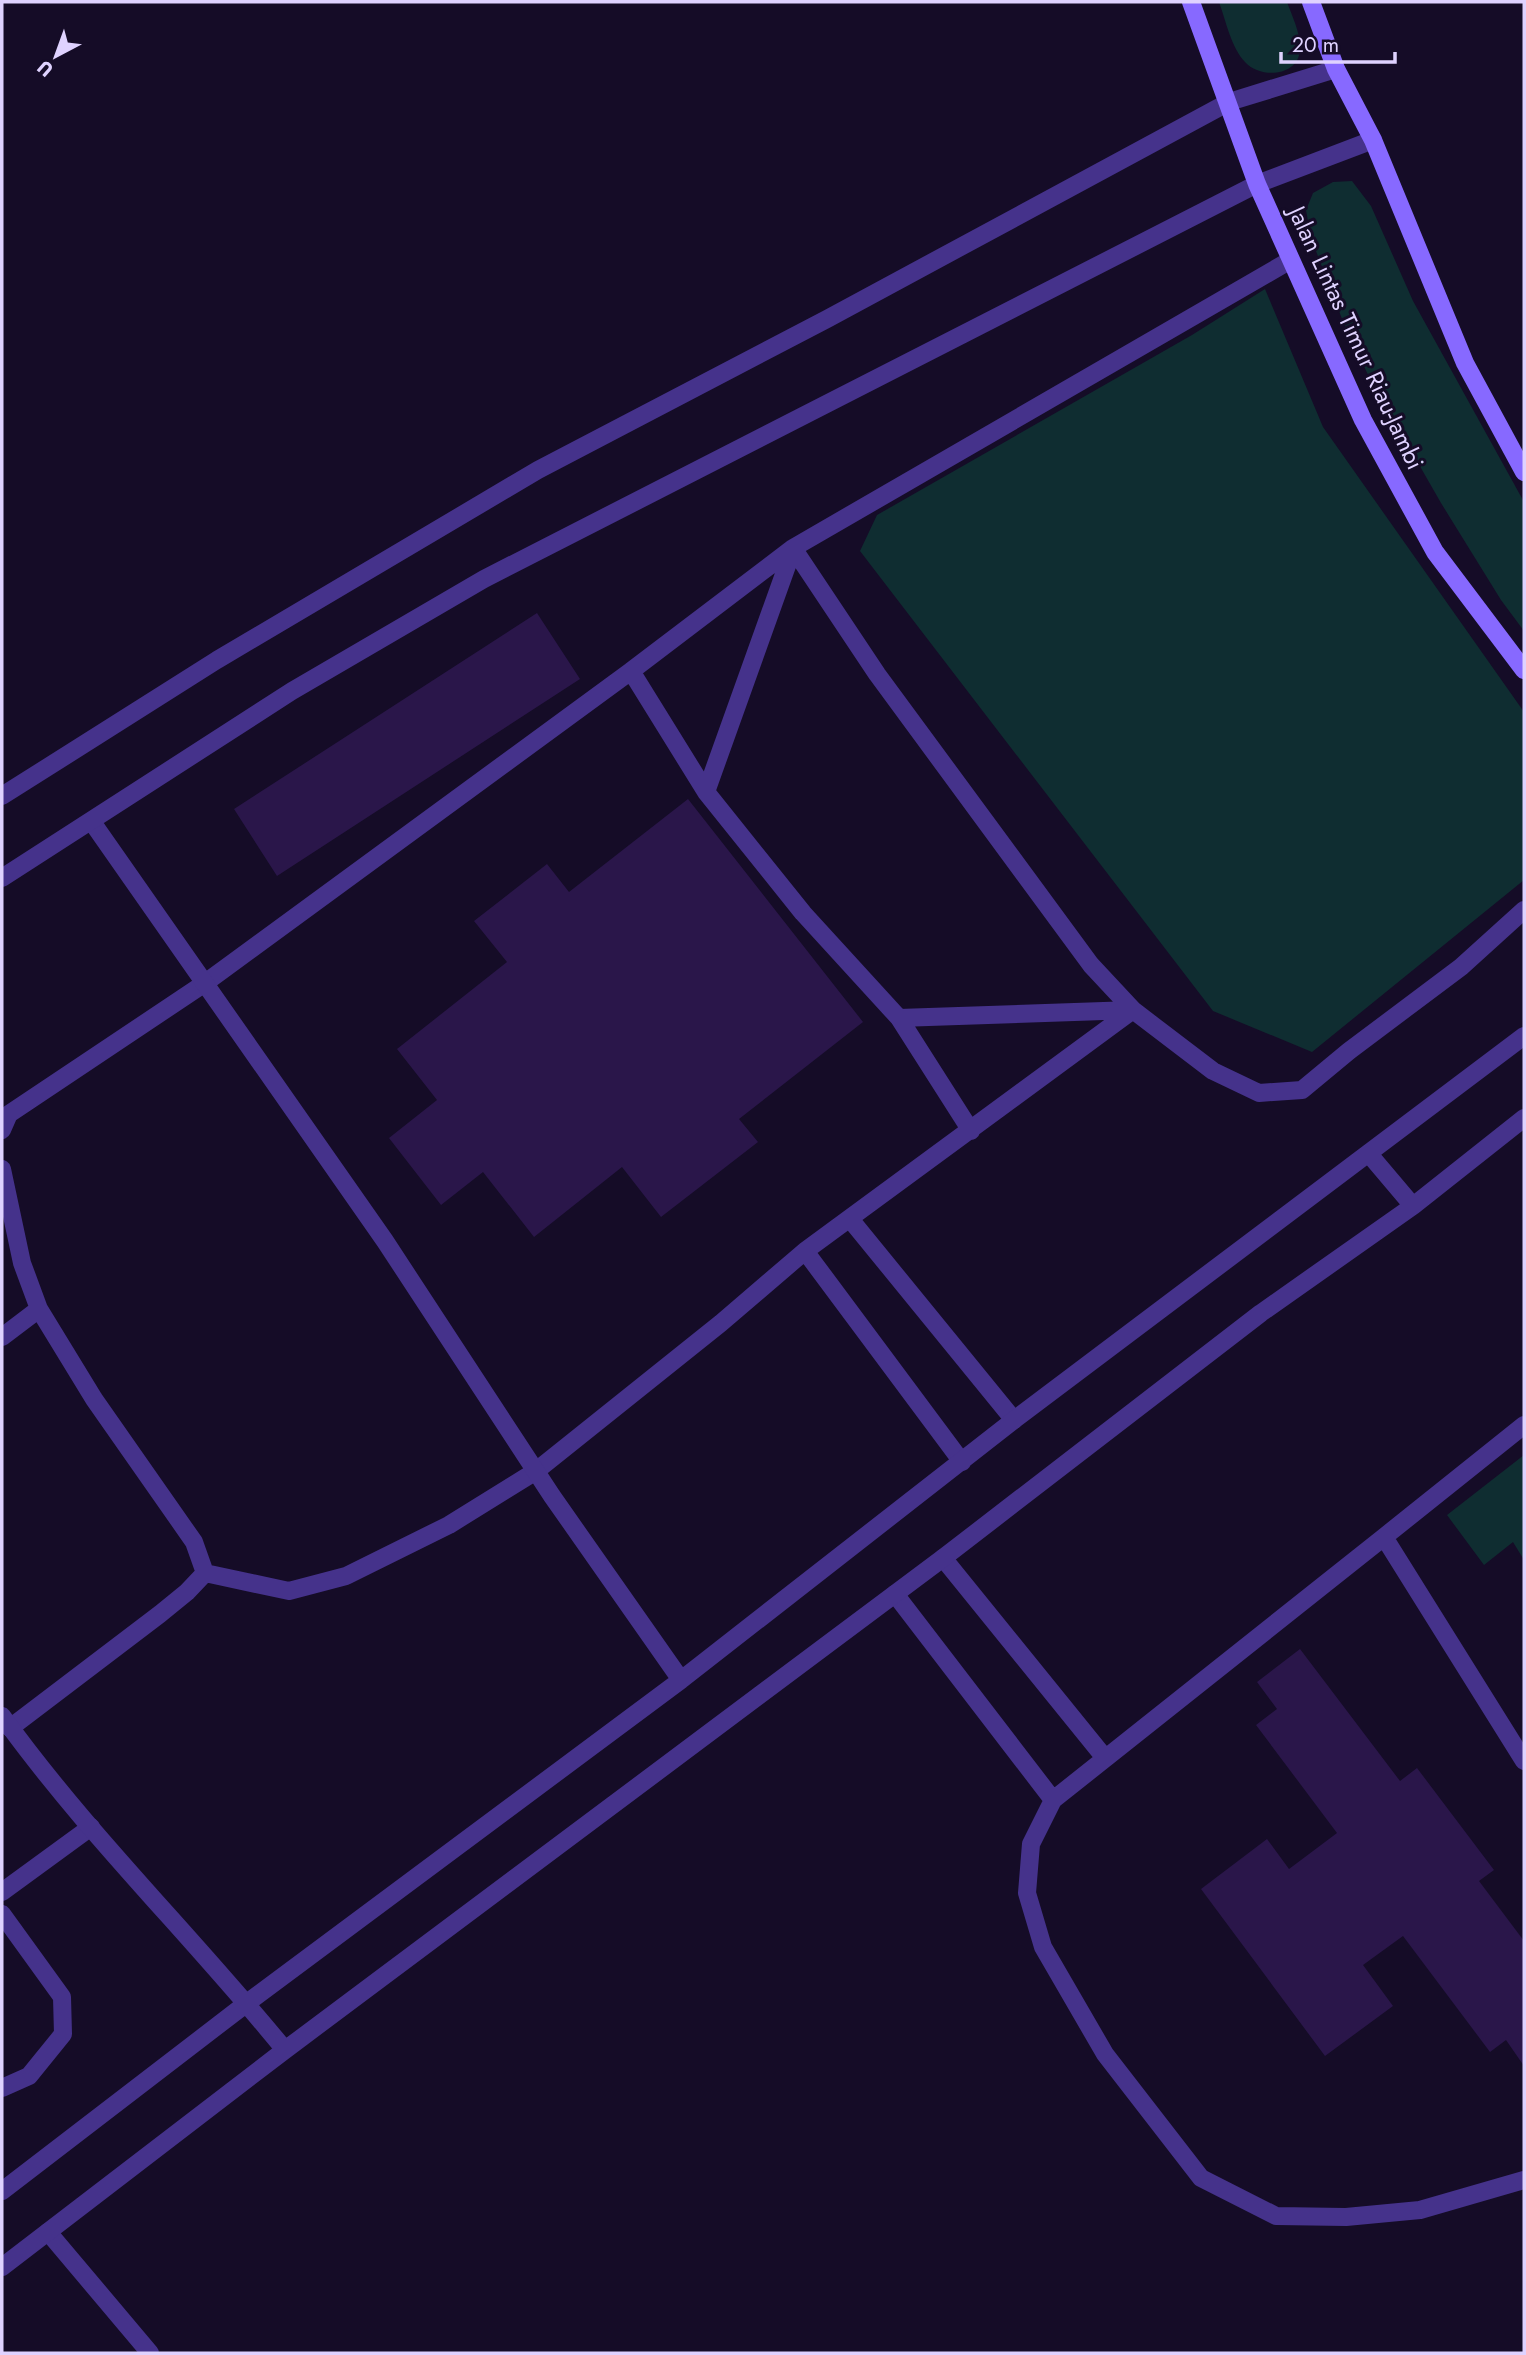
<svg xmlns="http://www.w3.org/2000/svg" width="1526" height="2355" font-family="Jost,sans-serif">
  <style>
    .green { fill: #0f2d31 }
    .building { fill: #2a164a }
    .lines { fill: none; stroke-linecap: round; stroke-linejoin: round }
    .service { stroke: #45328b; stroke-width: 18 }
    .minor { stroke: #45328b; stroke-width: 18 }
    .tertiary { stroke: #45328b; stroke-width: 18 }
    .secondary { stroke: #8769ff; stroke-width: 18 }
    .labels { text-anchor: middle; stroke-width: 6; stroke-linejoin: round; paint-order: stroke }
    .street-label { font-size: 24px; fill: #dfd2ff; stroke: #150c27 }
  </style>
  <rect width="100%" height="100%" fill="#150c27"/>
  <!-- green -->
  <path class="green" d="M1219,2h68c5,14 14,32 13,47 -1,28 -40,30 -55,13 -14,-15 -19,-41 -26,-60z
    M1352,181l19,25 42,95 111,201v129l-23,-31 -60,-97 -71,-124 -26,-55 -33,-86 -5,-28 7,-17 20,-11z
    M1265,289l58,138 201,285v168l-212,172 -99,-41 -353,-460 17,-36 315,-180z
    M1524,1455v105l-11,-18 -29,23 -37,-50z"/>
  <!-- building -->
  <path class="building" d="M537,613l43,66 -303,197 -43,-67z
    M688,799l175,223 -124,97 19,23 -97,75 -39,-50 -88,70 -51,-65 -42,33 -52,-67 48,-38 -40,-51 110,-87 -33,-41 73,-57 22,28z
    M1300,1649l100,132 17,-13 77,102 -15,11 45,60v125l-18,-26 -16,12 -87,-116 -40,29 30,41 -68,50 -124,-167 66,-50 22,30 48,-36 -81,-108 21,-16 -20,-27z"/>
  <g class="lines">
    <!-- service -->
    <path class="service" d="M1289,261l-496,287 84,126 214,291 42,45 80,61 46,22 43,-3 47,-39 112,-84 63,-57
      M793,548l-162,123 75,121 97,121 96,105 72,113
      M706,792l87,-243
      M899,1018l234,-8
      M2,1130l7,-16 196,-131 426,-312
      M2,1169l20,94 17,46
      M850,1219l164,201
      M805,1251l157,211
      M2,1337l37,-28 55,90 100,143 11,31 -18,19 -27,22 -150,114
      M1524,1425l-140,112 140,224
      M1384,1537l-331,263 -22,44 -4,49 16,54 62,107 96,124 75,38 70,1 74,-7 104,-30
      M943,1558l162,200
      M205,1573l84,18 57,-15 103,-51 87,-54 185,-148 84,-72 328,-241
      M895,1594l158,206
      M2,1892l89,-65
      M2,1914l60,83 1,37 -34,42 -27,12
      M48,2232l102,121"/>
    <!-- minor -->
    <path class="minor" d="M92,822l293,419 167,255 129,184
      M1369,1154l44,52
      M2,1716c85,118 191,221 283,334
      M2,2191l245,-188 434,-323 333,-260 510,-384
      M2,2267l283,-217 658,-492 318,-245 152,-107 111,-88"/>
    <!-- tertiary -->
    <path class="tertiary" d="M2,796l215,-136 321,-190 289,-151 402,-217 107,-33
      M2,878l290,-187 192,-112 773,-395 116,-44"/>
    <!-- secondary -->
    <path class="secondary" d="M1191,2l66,182 106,236 72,132 89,118
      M1311,2l25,67 37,71 92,223 59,109"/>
  </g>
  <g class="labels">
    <!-- street labels -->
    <g class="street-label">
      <text transform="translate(1356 338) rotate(65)" y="8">Jalan Lintas Timur Riau-Jambi</text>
    </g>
  </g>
  <!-- border -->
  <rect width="1526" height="2355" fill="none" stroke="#dfd2ff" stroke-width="7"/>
  <!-- north arrow -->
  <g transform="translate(56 56) rotate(221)" stroke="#150c27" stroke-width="5" paint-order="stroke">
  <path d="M0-5L12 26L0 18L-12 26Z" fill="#dfd2ff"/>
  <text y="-10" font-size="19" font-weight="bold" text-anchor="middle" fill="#dfd2ff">U</text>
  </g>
  <!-- scale -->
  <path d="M1281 52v10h114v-10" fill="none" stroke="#dfd2ff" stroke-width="3.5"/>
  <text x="1292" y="52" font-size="21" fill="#dfd2ff" stroke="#150c27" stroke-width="5" paint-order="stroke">20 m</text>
</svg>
